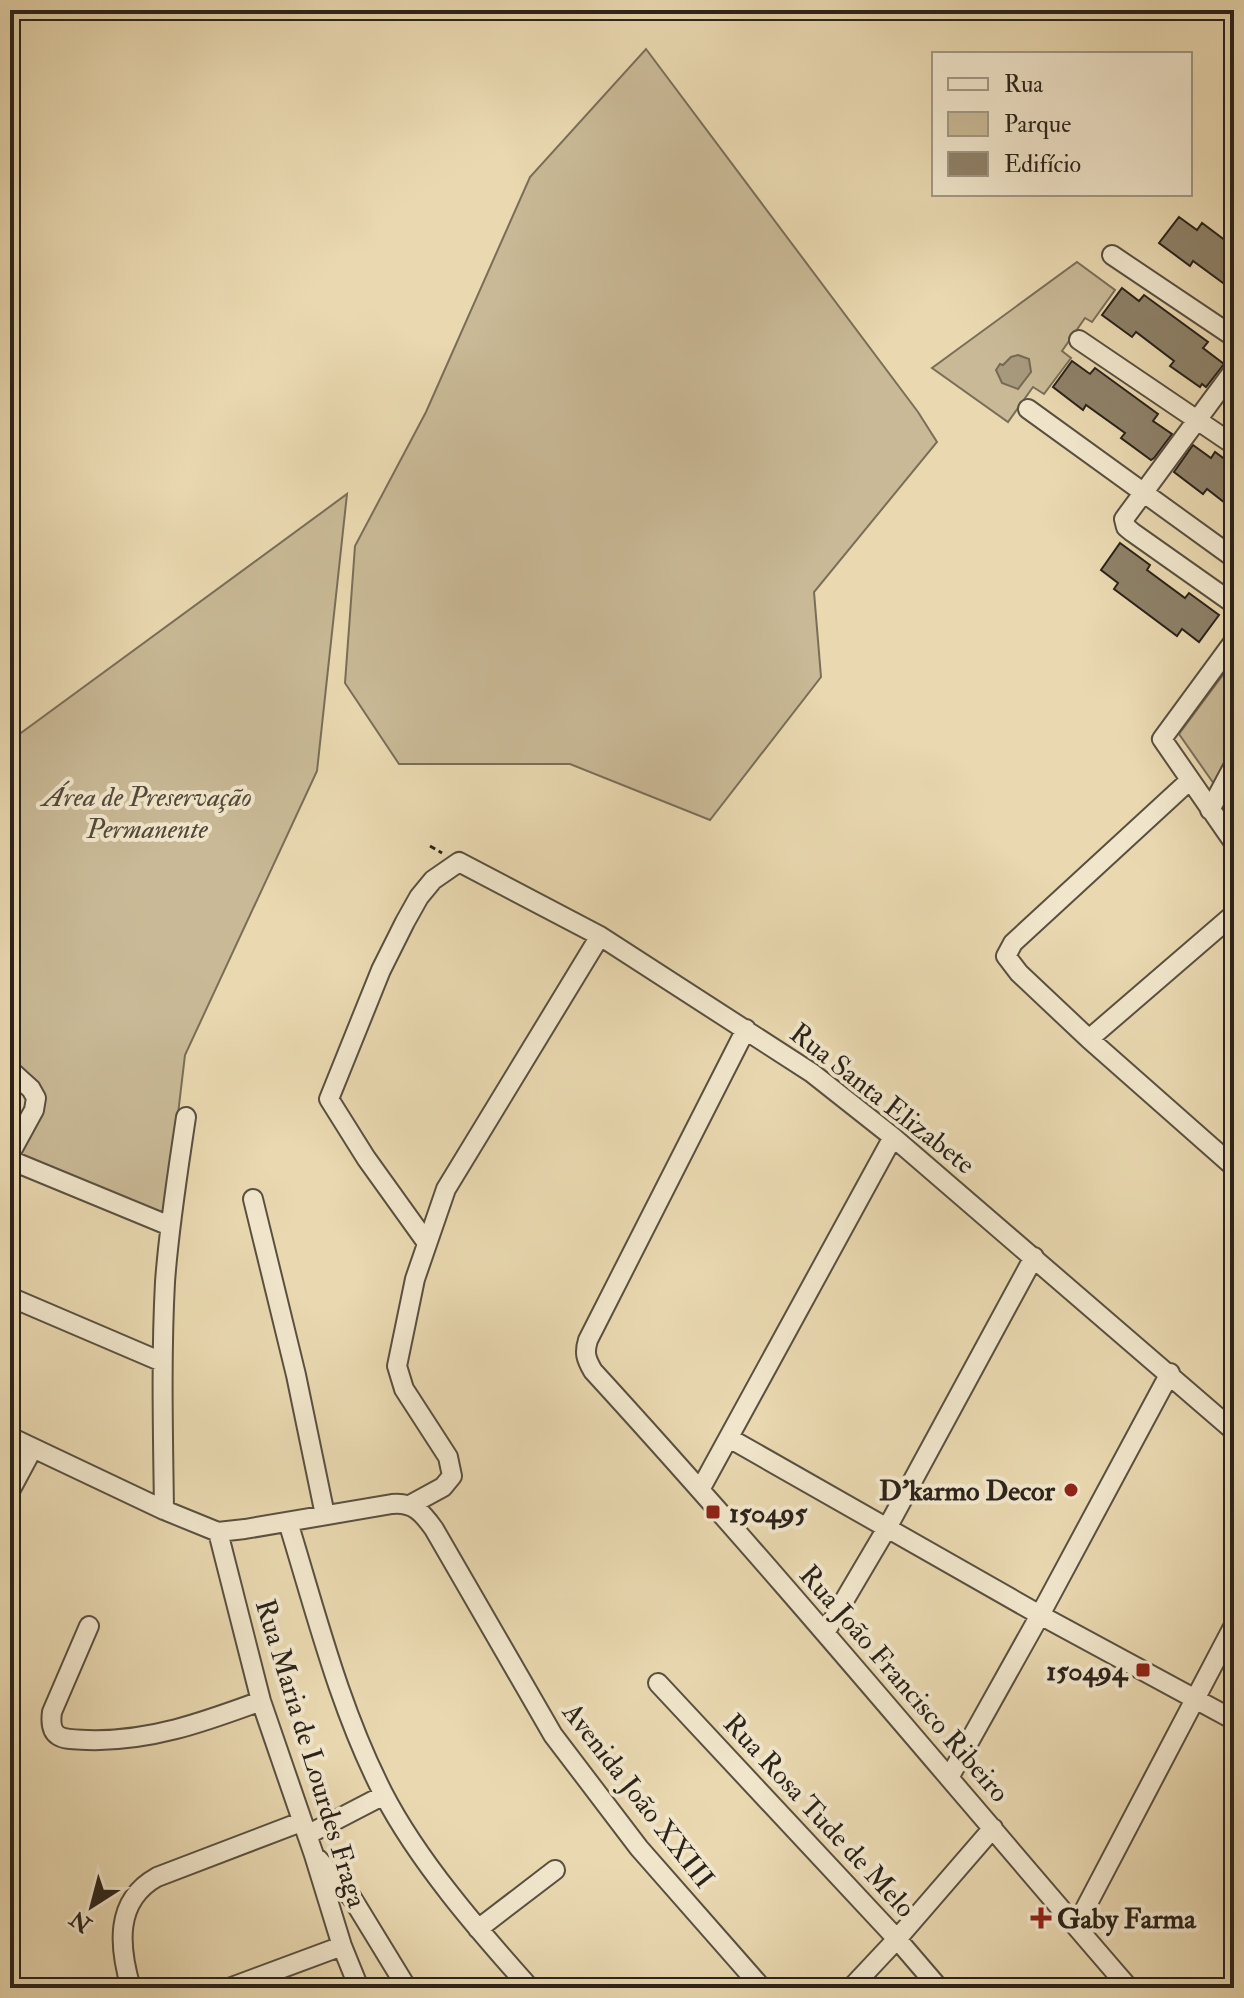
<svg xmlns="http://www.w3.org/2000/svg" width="1244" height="1998" font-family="'IM FELL Double Pica',serif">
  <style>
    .green { fill: #c9b996; stroke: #7a6e58; stroke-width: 2 }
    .water { fill: #a89a7d; stroke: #766a55; stroke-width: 2 }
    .building { fill: #8e8168; stroke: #2b231a; stroke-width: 2 }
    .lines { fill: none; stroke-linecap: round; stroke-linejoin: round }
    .minor-casing { stroke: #5a5040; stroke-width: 22 }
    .path { stroke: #2b231a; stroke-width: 3; stroke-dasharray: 6 4; stroke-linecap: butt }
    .minor { stroke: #f1e6cc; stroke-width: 18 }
    .poi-dot { fill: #8f2418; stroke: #f1e6cc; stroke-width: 3 }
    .labels { text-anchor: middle; stroke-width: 8; stroke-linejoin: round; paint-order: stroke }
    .park-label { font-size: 28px; font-style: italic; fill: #524839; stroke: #f1e6cc }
    .street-label { font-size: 28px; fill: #2b231a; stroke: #f1e6cc }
    .poi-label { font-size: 28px; font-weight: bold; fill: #2b231a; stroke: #f1e6cc; text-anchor: end }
  </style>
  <rect width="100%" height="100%" fill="#e9d8b0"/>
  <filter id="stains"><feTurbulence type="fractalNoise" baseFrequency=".0025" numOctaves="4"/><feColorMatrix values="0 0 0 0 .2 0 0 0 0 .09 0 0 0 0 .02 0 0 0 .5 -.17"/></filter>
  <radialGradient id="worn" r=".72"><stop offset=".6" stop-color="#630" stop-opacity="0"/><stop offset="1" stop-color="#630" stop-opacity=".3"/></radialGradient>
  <!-- green -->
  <path class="green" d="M646,49l272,363 19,30 -123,150 7,85 -111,143 -140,-56h-171l-54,-81 10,-137 71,-134 104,-235z
    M1077,262l38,28 -23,32 -7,-4 -23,33 9,7 -27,36 -11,-7 -25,35 -76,-54z
    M347,494l-30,277 -132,284 -19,160 -150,-60 28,-57 -6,-15 -28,-22v-320z
    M1234,660v90l-20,34 -35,-50z"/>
  <!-- water -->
  <path class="water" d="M1018,355l11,4 2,13 -13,17 -16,-6 -6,-13 4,-6 3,1 8,-8z"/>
  <!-- building -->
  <path class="building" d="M1179,217l18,13 5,-7 32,24v44l-41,-30 -3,5 -31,-23z
    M1122,288l17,13 5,-6 64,47 -5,6 21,16 -18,23 -4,-3 -2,3 -30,-21 4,-5 -38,-29 -4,5 -30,-22z
    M1072,361l18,13 5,-6 63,46 -5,7 19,13 -18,24 -3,2 -30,-22 4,-5 -39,-28 -3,5 -30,-23z
    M1193,445l18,13 4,-6 19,14v44l-27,-21 -4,5 -29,-22z
    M1120,543l30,22 -3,5 38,28 4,-5 30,22 -20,27 -17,-13 -5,7 -63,-47 4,-6 -17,-13z"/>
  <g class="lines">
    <defs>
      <path id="minor" d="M1112,255l122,82
        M1079,340l155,105
        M1234,370l-110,149 2,8 6,5 102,72
        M1028,409l206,149
        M1234,641l-72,98 72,104
        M1189,781l-176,162 -7,13 13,17 70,66 145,128
        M1210,810l24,-45
        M746,1029l-158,311c-4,13 -2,19 5,31 184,201 358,411 536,617
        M1089,1039l145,-125
        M10,1070l21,19 5,9 -2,12 -24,44
        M10,1160l160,66
        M253,1199l43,176 29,140
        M427,1243l-61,-85 -37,-59 52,-129 24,-48 14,-25 14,-17 26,-18 141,74 212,137 81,64 341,294
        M10,1297l152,65
        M10,1437l154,73 54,22 27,-3 147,-25c21,-2 30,8 42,25l119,206 86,113 123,140
        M729,1438l311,177 194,105
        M701,1488l192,-351
        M10,1491l23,-43
        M410,1505l33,-18 9,-11 -4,-19 -44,-68 -7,-23 18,-87 31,-90 154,-253
        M164,1510c-1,-76 -3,-152 1,-228 4,-56 13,-111 21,-165
        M288,1522c28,91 51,185 95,271 35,68 96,138 147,195
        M218,1532l43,169 53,154 28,91 17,42
        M89,1626l-37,86c-4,29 13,27 35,28 62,2 117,-18 174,-39
        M825,1633l62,-105 147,-271
        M658,1683l239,256 42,49
        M950,1776l90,-161 130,-242
        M307,1835l77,-40
        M318,1859l34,39 55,90
        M1076,1926l158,-301
        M478,1929l77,-59
        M131,1988c-12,-41 -17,-87 26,-111l144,-55
        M229,1988l113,-42
        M851,1988l46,-49 96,-111"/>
    </defs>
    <!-- minor casing -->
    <use href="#minor" class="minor-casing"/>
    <!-- path -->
    <path class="path" d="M430,846l12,7"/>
    <!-- minor -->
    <use href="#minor" class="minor"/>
  </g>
  <!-- markers -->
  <g class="poi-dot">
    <circle cx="1071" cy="1490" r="8"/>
    <rect x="705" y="1504" width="16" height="16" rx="4"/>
    <rect x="1135" y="1662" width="16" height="16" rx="4"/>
    <path d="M1037 1906h8v8h8v8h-8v8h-8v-8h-8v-8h8z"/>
  </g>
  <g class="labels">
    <!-- park labels -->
    <g class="park-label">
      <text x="147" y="806">Área de Preservação<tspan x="147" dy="32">Permanente</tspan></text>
    </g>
    <!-- street labels -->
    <g class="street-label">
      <text transform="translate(883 1098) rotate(38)" y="10">Rua Santa Elizabete</text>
      <text transform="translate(905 1683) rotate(49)" y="10">Rua João Francisco Ribeiro</text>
      <text transform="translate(312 1753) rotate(73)" y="10">Rua Maria de Lourdes Fraga</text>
      <text transform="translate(639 1795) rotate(52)" y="10">Avenida João XXIII</text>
      <text transform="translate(820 1815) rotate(47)" y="10">Rua Rosa Tude de Melo</text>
    </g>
    <!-- poi labels -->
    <g class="poi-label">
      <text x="1055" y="1500">D'karmo Decor</text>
      <text x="729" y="1522" text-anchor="start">150495</text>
      <text x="1127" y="1680">150494</text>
      <text x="1057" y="1928" text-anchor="start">Gaby Farma</text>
    </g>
  </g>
  <!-- margin -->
  <rect width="1244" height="1998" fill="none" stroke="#e9d8b0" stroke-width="40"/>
  <rect x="12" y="12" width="1220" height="1974" fill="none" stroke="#2b231a" stroke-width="4"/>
  <rect x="20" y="20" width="1204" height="1958" fill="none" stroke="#2b231a" stroke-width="2"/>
  <!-- legend -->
  <rect x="932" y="52" width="260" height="144" fill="#f1e6cc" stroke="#a29885" stroke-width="2"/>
  <rect x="948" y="78" width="40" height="12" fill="#f1e6cc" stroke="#a29885" stroke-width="2"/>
  <text x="1004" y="92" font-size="24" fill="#2b231a">Rua</text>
  <rect x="948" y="112" width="40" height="24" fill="#c9b996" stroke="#a29885" stroke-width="2"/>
  <text x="1004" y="132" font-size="24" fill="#2b231a">Parque</text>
  <rect x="948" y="152" width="40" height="24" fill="#8e8168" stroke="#a29885" stroke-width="2"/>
  <text x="1004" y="172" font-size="24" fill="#2b231a">Edifício</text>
  <!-- north arrow -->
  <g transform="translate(92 1906) rotate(216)" stroke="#f1e6cc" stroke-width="6" paint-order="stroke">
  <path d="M0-6L14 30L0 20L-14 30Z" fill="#2b231a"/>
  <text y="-12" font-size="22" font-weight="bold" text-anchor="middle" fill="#2b231a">N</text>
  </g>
  <rect width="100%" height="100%" filter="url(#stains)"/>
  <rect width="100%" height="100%" fill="url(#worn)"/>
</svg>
